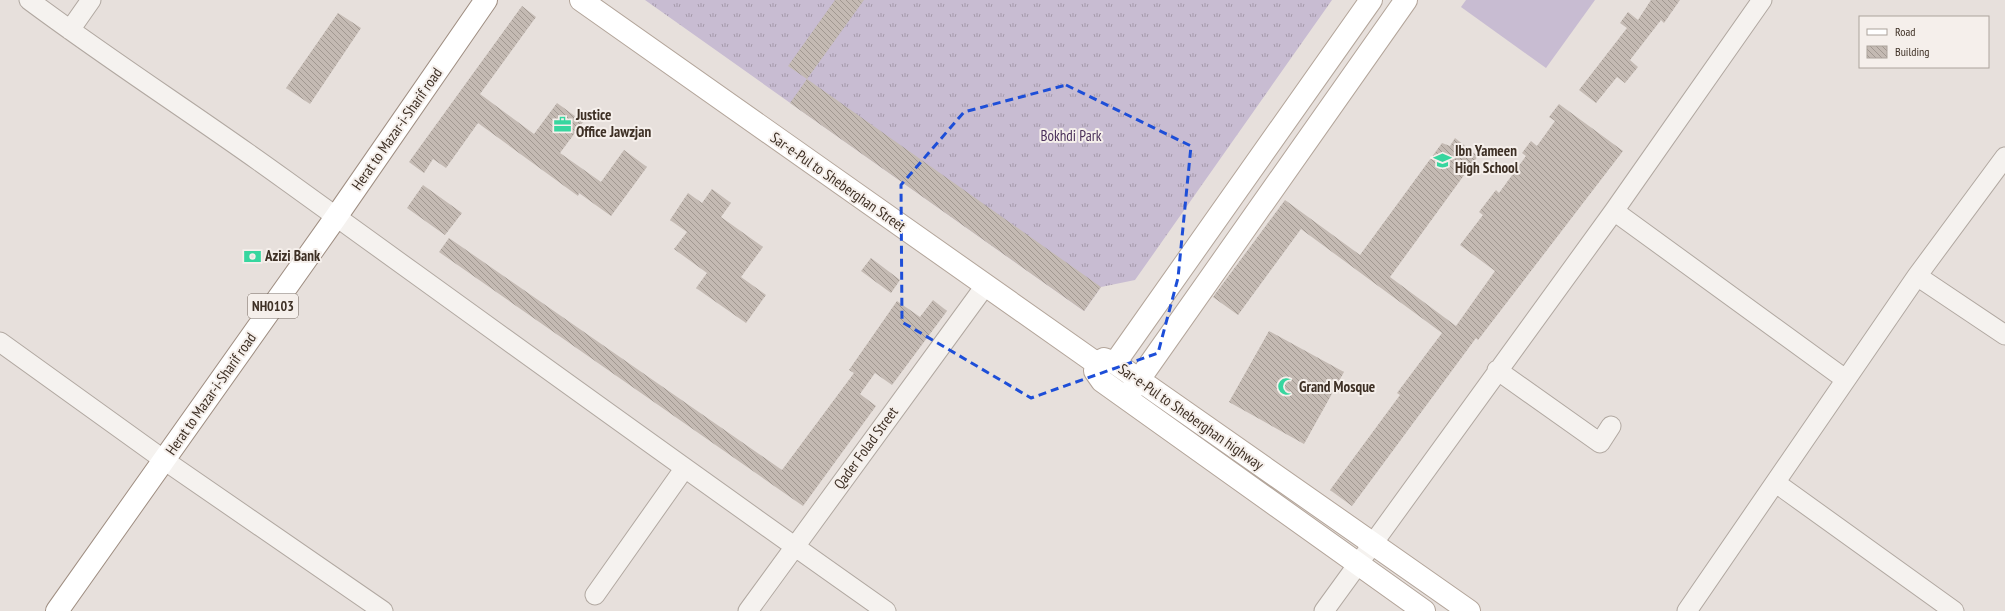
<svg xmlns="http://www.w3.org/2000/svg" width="2005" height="611" font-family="'PT Sans Narrow',sans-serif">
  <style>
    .grass { fill: url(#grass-tufts) }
    .pitch { fill: #c8bcd2 }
    .building { fill: url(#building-back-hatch) }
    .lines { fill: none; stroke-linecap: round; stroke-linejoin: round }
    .street-casing { stroke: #b1a8a1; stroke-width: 21 }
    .primary-casing { stroke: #b3a59a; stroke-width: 24 }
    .highway-casing { stroke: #9f8e82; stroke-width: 24 }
    .street { stroke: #f5f2ef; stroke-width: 19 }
    .primary { stroke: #fff; stroke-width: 22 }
    .highway { stroke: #fff; stroke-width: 22 }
    .marked { fill: none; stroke: #1d4ed8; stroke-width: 3; stroke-dasharray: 8 5; stroke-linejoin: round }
    .labels { text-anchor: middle; stroke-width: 4; stroke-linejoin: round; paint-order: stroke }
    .shield { fill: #f5efeb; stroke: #756960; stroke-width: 1 }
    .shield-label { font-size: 14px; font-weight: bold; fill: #3e3025 }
    .poi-label { font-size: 15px; font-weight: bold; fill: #3e3025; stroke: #f5efeb; text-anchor: start }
    .street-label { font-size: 15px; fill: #3e3025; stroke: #f5efeb }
    .park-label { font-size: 15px; fill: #4b315b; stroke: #f5efeb }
  </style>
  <defs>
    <pattern id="grass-tufts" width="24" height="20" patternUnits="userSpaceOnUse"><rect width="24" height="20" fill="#c8bcd2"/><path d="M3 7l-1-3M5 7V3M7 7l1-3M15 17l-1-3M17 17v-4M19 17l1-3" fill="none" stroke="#a499aa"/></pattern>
    <pattern id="building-back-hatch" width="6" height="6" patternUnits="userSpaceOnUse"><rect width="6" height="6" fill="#c4bab3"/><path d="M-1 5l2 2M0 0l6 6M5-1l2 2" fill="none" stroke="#a19891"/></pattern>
  </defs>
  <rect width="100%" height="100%" fill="#e7e0dc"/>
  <!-- grass -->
  <path class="grass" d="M645,0h687l-197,280 -34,7 -17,24z"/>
  <!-- pitch -->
  <path class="pitch" d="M1466,0h129l-49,68 -85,-61z"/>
  <!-- building -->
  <path class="building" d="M835,0h29l-57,79 -19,-13z
    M1651,0h29l-16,23 -3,-3 -31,40 8,7 -13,16 -8,-6 -21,26 -17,-13 48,-62 -7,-5 8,-11 10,8z
    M522,6l14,11 -56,77 54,40 23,-31 26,19 -23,31 41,29 23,-32 23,17 -36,49 -32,-23 -1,3 -100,-73 -32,45 -13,-9 -9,14 -15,-11z
    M338,13l23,15 -51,76 -24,-16z
    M807,79l294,208 -17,24 -294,-208z
    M1559,104l64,47 -145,189 -2,-2 -124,168 -22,-16 70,-95 -3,-2 45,-60 -141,-104 -63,86 -25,-18 72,-97 75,55 82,-112 8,3 5,-8 23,18 -88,121 66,49 39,-55 -35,-26 23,-30 -4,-3 17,-22 3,3 27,-37 -4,-3 9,-12 6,5 18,-25 -6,-4z
    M423,185l39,28 -17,22 -38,-27z
    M712,189l19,14 -10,14 42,30 -22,30 25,18 -20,28 -50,-35 11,-15 -33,-24 13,-17 -17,-12 18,-27 14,10z
    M449,238l333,232 72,-97 -5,-3 48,-69 23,16 13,-17 14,11 -55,74 -17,-12 -15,21 16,12 -73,100 -364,-254z
    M871,258l29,22 -9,13 -30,-22z
    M1269,331l75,41 -40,72 -75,-42z"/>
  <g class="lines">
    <defs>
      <path id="street" d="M29,0c83,62 171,118 255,179 201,145 400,290 602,432
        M70,30l21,-30
        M1614,211l231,168
        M1917,276l88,59
        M0,342l164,118 219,151
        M1497,370l103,73 11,-17
        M1776,483l178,128
        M595,595l89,-126
        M748,611l237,-325
        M1324,611l290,-400 148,-211
        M1687,611l230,-335 88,-119"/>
      <path id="primary" d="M581,0l515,363
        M1096,363l8,-4 11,4 354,248
        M1096,363l-1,8 7,10 322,230
        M1115,363l256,-363
        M1126,398l280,-398"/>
      <path id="highway" d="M57,611l279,-394 150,-217"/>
    </defs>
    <!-- street casing -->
    <use href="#street" class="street-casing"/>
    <!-- primary casing -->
    <use href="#primary" class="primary-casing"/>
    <!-- highway casing -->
    <use href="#highway" class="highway-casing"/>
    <!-- street -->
    <use href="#street" class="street"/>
    <!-- primary -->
    <use href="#primary" class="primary"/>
    <!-- highway -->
    <use href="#highway" class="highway"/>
  </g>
  <!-- marked area -->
  <path class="marked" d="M1066,85l125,61 -13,132 -20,75 -127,45 -129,-76 -1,-137 63,-73z"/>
  <!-- icons -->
  <defs>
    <symbol id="office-bare" viewBox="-9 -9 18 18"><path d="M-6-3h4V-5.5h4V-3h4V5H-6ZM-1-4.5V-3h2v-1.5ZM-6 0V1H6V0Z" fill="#37d69f" stroke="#f5efeb" stroke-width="2.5" paint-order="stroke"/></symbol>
    <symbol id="school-bare" viewBox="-9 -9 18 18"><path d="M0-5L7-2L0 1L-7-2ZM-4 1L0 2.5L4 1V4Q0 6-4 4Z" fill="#37d69f" stroke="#f5efeb" stroke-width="2.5" paint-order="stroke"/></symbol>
    <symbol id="bank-bare" viewBox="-9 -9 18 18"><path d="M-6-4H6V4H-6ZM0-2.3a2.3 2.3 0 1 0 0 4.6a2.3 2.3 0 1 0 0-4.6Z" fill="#37d69f" stroke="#f5efeb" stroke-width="2.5" paint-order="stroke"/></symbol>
    <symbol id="mosque-bare" viewBox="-9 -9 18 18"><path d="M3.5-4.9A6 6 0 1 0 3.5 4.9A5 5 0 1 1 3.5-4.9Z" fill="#37d69f" stroke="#f5efeb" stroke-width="2.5" paint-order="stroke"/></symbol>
  </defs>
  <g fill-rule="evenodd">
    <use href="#office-bare" x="550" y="112" width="25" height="25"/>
    <use href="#school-bare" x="1430" y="148" width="25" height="25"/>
    <use href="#bank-bare" x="240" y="244" width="25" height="25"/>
    <use href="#mosque-bare" x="1274" y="374" width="25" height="25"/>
  </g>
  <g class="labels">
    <!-- shield labels -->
    <rect class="shield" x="248" y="294" width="50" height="24" rx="3"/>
    <g class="shield-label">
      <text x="273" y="311">NH0103</text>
    </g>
    <!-- poi labels -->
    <g class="poi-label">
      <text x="576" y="120">Justice<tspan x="576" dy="17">Office Jawzjan</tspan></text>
      <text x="1455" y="156">Ibn Yameen<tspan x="1455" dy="17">High School</tspan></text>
      <text x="265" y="261">Azizi Bank</text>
      <text x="1299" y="392">Grand Mosque</text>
    </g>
    <!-- street labels -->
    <g class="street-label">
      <text transform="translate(397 129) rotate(-55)" y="5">Herat to Mazar-i-Sharif road</text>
      <text transform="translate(838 182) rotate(35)" y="5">Sar-e-Pul to Sheberghan Street</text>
      <text transform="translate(211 394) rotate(-55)" y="5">Herat to Mazar-i-Sharif road</text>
      <text transform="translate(1191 417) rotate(35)" y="5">Sar-e-Pul to Sheberghan highway</text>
      <text transform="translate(866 448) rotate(-54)" y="5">Qader Folad Street</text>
    </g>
    <!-- park labels -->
    <g class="park-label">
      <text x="1071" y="141">Bokhdi Park</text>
    </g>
  </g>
  <!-- legend -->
  <rect x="1859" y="16" width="130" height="52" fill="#f5efeb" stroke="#aca39c"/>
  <rect x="1867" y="29" width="20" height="6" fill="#ffffff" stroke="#aca39c"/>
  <text x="1895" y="36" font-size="12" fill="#3e3025">Road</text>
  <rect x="1867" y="46" width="20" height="12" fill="url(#building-back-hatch)" stroke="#aca39c"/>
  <text x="1895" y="56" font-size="12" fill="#3e3025">Building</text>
</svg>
